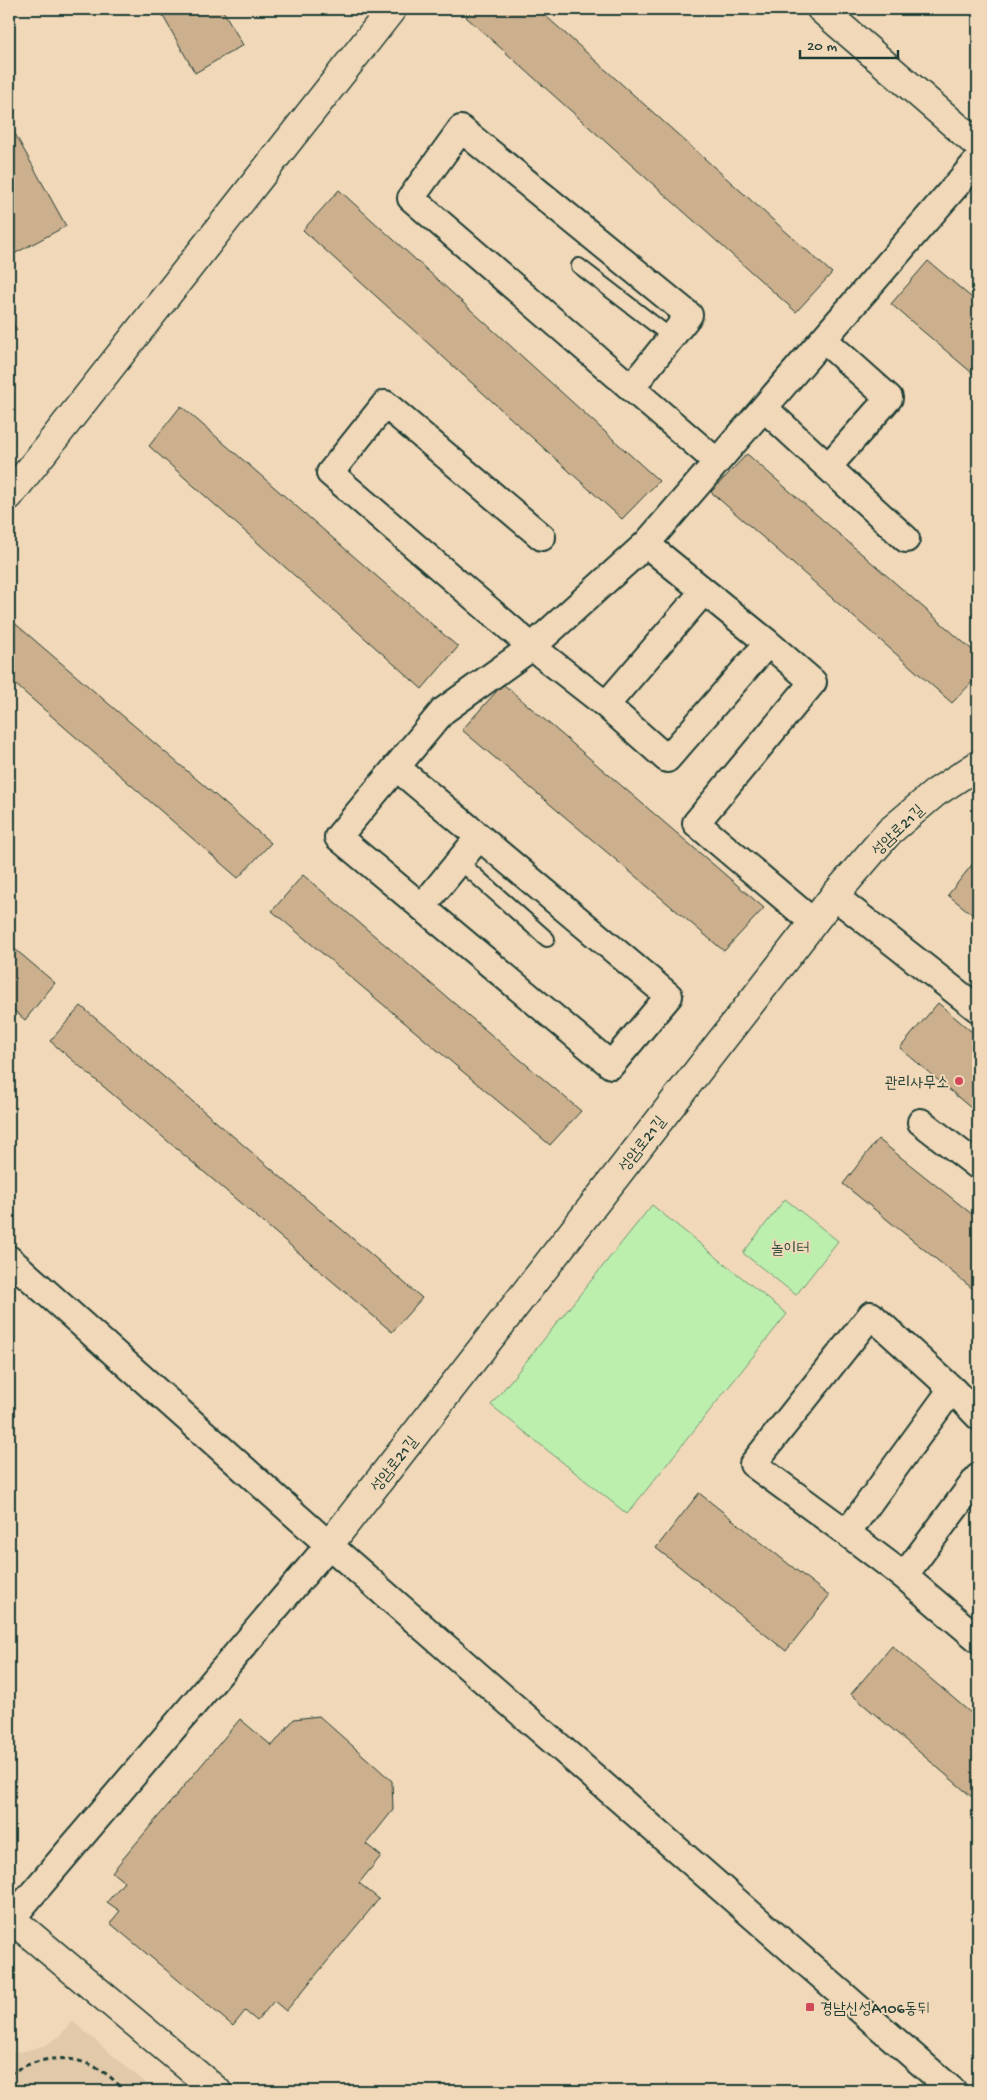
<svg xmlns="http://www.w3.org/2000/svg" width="987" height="2100" font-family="'Gochi Hand','Poor Story',sans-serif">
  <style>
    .built { fill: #e1c9a9 }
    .green { fill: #bceeae; stroke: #6e9671 }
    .building { fill: #ccaf8d; stroke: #1f3d34 }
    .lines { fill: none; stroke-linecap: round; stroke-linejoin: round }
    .service-casing { stroke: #1f3d34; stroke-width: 18 }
    .minor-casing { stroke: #1f3d34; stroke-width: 30 }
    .tertiary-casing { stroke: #1f3d34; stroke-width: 31 }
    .path { stroke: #1f3d34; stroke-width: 3; stroke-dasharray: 5 4; stroke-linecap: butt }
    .service { stroke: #f0d8b8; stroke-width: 14 }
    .minor { stroke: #f0d8b8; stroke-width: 26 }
    .tertiary { stroke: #f0d8b8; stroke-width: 28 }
    .poi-dot { fill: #d1495b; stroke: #f0d8b8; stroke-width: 2 }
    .labels { text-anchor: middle; stroke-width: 4; stroke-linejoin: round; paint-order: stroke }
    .street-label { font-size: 16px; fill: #1f3d34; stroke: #f0d8b8 }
    .poi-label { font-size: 16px; fill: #1f3d34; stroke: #f0d8b8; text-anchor: end }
    .park-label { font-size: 16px; fill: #2f4f40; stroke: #f0d8b8 }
  </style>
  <rect width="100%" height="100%" fill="#f0d8b8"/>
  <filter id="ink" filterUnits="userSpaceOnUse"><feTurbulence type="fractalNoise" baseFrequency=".02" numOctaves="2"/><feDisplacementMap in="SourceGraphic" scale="10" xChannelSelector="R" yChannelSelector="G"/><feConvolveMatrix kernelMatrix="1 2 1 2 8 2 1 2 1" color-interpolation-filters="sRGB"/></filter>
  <g filter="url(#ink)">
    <!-- built -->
    <path class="built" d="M72,2021l83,70h-146v-40l12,1 25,-7 14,-9z"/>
    <!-- green -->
    <path class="green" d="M785,1199l53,42 -42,54 -53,-42z
      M652,1205l135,109 -160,200 -136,-109z"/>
    <!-- building -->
    <path class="building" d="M159,9h63l21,36 -48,28z
      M474,9h64l294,264 -36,39 -330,-295z
      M9,123l57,103 -54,29 -3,-7z
      M339,190l320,291 -37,38 -319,-289z
      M928,261l50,42v75l-87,-74z
      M9,316l8,14 -8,5z
      M181,406l277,241 -36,42 -273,-243z
      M747,454l231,201v21l-26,27 -241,-211z
      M11,620l260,223 -33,35 -229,-199v-55z
      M503,684l261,224 -40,43 -262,-221z
      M978,857v62l-30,-24z
      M303,875l278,236 -31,34 -278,-234z
      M9,944l46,39 -30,37 -16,-14z
      M938,1003l40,34v77l-78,-66z
      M81,1006l341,292 -30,34 -342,-291z
      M878,1139l100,80v74l-135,-109z
      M699,1493l130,103 -43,55 -130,-103z
      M892,1646l86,73v83l-127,-108z
      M319,1716l73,65 1,29 -27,34 15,12 -22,27 20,16 -93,112 -12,-10 -17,20 -12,-10 -12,15 -123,-103 10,-12 -13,-9 17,-20 -12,-10 128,-153 32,27 22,-27z"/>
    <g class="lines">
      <defs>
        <path id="service" d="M579,266l92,71
          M459,861l88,78"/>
        <path id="minor" d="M823,339l66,59 -61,69
          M631,388l58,-73 -228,-186 -50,69 306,264
          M764,408l142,131
          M646,544l122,99 -101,116 -61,-54 -74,-58 114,-103 332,-384
          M768,643l45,39 -117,141 117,99
          M606,705l98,-114
          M396,767l273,229 -58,69 -273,-228 105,-126 89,-64 -202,-174 55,-69 157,133
          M834,896l144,113
          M422,907l57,-70
          M921,1122l57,44
          M9,1259l320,286 624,546
          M978,1416l-26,-27 -105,144 57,43 74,63
          M847,1533l-94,-69 118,-149 81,74
          M904,1576l74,-99
          M11,1919l318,-374"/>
        <path id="tertiary" d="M821,9l157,136
          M9,496l383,-487
          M329,1545l505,-649 55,-64 46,-39 43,-28
          M9,1917l208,174"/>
      </defs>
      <!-- service casing -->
      <use href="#service" class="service-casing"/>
      <!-- minor casing -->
      <use href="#minor" class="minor-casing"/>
      <!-- tertiary casing -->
      <use href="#tertiary" class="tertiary-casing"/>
      <!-- path -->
      <path class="path" d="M9,2072l2,1c40,-24 84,-18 113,18"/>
      <!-- service -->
      <use href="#service" class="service"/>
      <!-- minor -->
      <use href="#minor" class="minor"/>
      <!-- tertiary -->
      <use href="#tertiary" class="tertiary"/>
    </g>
  </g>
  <!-- markers -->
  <g class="poi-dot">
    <circle cx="959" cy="1081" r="5"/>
    <rect x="805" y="2002" width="10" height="10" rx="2.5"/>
  </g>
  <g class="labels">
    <!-- street labels -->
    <g class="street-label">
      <text transform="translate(897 829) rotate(-44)" y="6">성암로21길</text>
      <text transform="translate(641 1143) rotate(-52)" y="6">성암로21길</text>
      <text transform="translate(393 1463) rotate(-52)" y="6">성암로21길</text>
    </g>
    <!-- poi labels -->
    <g class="poi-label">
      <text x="949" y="1087">관리사무소</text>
      <text x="820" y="2013" text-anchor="start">경남신성A106동뒤</text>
    </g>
    <!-- park labels -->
    <g class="park-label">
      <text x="790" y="1253">놀이터</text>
    </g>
  </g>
  <!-- margin -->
  <rect width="987" height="2100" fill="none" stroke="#f0d8b8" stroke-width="30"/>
  <rect x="15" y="15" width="957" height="2070" fill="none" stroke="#1f3d34" stroke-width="2" filter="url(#ink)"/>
  <!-- scale -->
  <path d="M800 50v8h98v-8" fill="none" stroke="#1f3d34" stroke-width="2.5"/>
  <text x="807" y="50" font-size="15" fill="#1f3d34" stroke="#f0d8b8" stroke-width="4" paint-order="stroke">20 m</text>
</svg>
